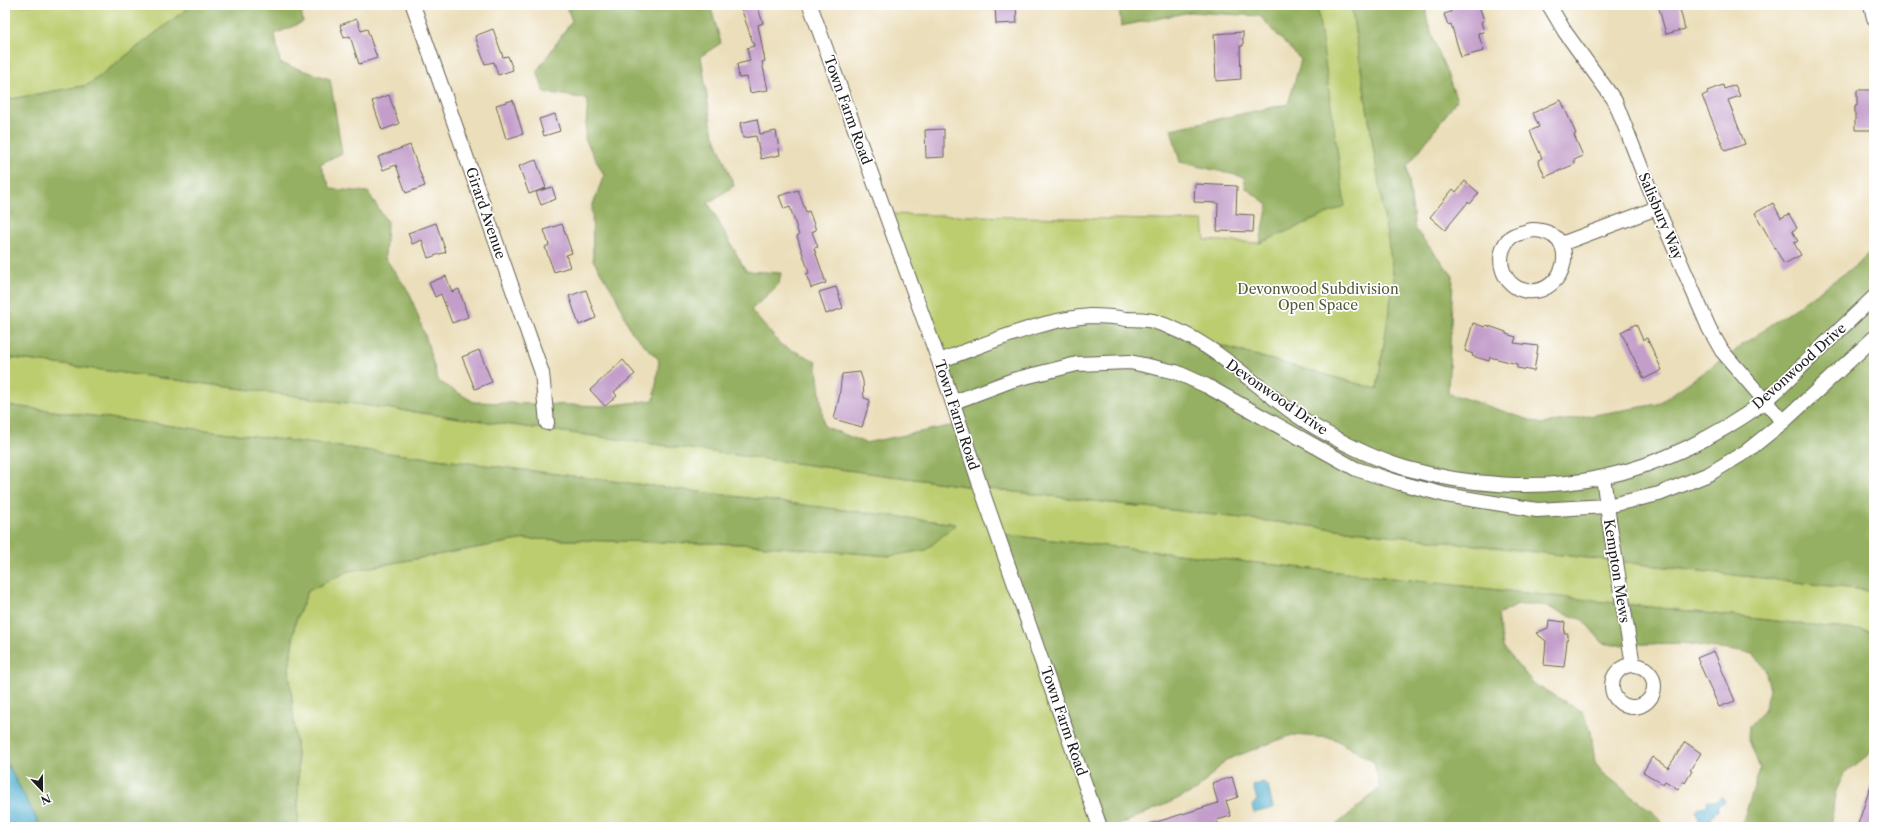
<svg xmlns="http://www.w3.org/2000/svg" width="1879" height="832" font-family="'Libre Caslon Text',serif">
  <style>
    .green { fill: #bccd70; stroke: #6c7446 }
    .forest { fill: #95b062; stroke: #58663f }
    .water { fill: #4dadcc; stroke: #346474 }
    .building { fill: #c39eca }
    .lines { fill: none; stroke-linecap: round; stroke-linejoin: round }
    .minor-casing { stroke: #646053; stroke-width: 16 }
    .minor { stroke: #fff; stroke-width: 14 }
    .labels { text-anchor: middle; stroke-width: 3.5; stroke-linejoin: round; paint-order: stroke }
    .street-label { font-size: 14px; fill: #1c1c1c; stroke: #fff }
    .park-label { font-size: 14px; fill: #545a39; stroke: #fff }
  </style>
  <rect width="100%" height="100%" fill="#fff"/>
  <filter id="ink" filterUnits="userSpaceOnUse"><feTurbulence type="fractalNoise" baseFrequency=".025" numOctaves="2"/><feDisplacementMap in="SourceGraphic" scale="8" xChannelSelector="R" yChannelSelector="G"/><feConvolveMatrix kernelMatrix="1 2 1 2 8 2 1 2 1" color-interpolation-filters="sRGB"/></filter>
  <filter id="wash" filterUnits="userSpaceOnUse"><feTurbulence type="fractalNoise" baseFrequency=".012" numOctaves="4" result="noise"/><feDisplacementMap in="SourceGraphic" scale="16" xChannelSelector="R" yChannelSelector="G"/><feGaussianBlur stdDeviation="0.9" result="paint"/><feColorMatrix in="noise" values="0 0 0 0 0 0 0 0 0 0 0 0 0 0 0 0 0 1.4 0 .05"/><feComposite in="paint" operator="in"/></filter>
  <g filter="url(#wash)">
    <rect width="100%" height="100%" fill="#ebdeba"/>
    <!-- green -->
    <path class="green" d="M5,5h187l-104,80 -83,15z
      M1317,5h34l43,274 -17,110 -187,-52 -251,24 -53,-147 317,7 2,19 55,3 84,-37z
      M5,357l976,131 893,103v41l-876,-98 102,293h-802v-63l-9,-94 6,-47 13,-32 41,-20 176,-32 218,5 147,12 66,-32 -951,-119z"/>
    <!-- forest -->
    <path class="forest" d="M192,5h108l3,17 -28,12 5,29 50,16 12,74 -22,11 11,25 37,3 19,30 -2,36 24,34 17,46 12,43 36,21 131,4 49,-6 5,-40 -28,-29 -16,-36 -22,-35 -1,-53 12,-32 -19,-36 3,-40 -44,-7 -7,-21 35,-50 -6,-16h144l11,38 -20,13 11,74 22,56 -26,17 38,68 35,2 -2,11 -28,26 30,35 35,16 8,65 41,17 95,-19 -21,-63 86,-31 93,-12 259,71 17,-110 -43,-274h74l3,19 29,76 -50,67 8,62 38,47 -5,117 94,31 116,-20 200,-140 16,-17v344l-893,-103 -976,-131v-257l83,-15z
      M1119,5h198l28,201 -85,37 8,-38 -22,-17 -2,-11 -64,-15 -9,-33 117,-25 13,-44 -41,-44 -70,-4 -69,14z
      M5,405l951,119 -30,26 -36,6 -147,-12 -218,-5 -176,32 -41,20 -13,32 -6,47 9,94v63h-257l-36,-67z
      M998,534l876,98v118l-30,24 -9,19 -4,34h-96l8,-6 17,-52 -12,-32 1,-11 15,-15 6,-21 -5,-21 -12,-15 -69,-11 -70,2 -11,-2 -20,-23 -42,-15h-23l-20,10 5,32 31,37 49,28 8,19 4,32 7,9 49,39 15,16h-332l46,-39 -6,-26 -41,-24 -41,-3 -66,25 -29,30 -82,37h-15z"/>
    <!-- water -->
    <path class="water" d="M5,760l36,67h-36z
      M1263,782l5,4 5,22 -19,5 -2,-7 5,-6 -4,-14z
      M1722,796l3,5 -7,5v4l-6,6 -1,5 -11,1 -4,-10 3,-5h7l2,-6h8z"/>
    <g id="blocks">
      <!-- building -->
      <path class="building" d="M740,5h17l6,18 -5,2 7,36 -3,1 6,28 -18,3 -3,-16 -8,1 -2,-14 13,-3 -3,-13 7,-2z
        M995,5h21l1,18 -21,1z
        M1449,5h30l5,16 -3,1 3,10 -6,1 6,18 -23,6 -10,-33 -3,1 -4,-11 7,-2z
        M1658,5h21l6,24 -19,5z
        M357,19l4,12 6,-2 10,29 -18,6 -9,-28 -6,2 -4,-13z
        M493,29l10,28 5,-1 5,14 -15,5 -4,-13 -9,2 -10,-28z
        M1243,32v14h-3l1,33 -25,2 -2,-47z
        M1723,85l1,4 11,-4 5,11 -12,4 17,44 -20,7 -23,-55 6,-3 -1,-2z
        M1857,90h17v40h-19v-24h2z
        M389,95l10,29 -17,6 -10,-29z
        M513,100l10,34 -17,5 -10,-34z
        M1561,100l15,34 -2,1 9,21 -9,4 1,4 -30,13 -7,-17 4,-2 -12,-27 9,-4 -6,-14z
        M555,114l5,17 -16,5 -5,-17z
        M757,119l3,15 16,-3 4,24 -19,4 -5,-23 -13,2 -3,-15z
        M944,129v28l-18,1 -1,-28z
        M410,145l15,41 -19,7 -10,-28 -13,5 -5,-13z
        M536,160l10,28 -17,6 -10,-28z
        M1465,181l14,12 -9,11 -2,-2 -23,28 -15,-13 23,-28 3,3z
        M1195,184l42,2 -1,28 18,1 -1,17 -36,-1 1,-28 -24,-1z
        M552,187l4,12 -15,6 -5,-13z
        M798,190l8,22 3,-1 7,19 -4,2 6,15 -4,1 12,35 -15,5 -5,-14 3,-1 -12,-37 2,-1 -9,-28 -6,2 -5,-13z
        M1773,203l8,15 8,-4 8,14 -5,3 6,10 -4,2 7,12 -17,9 -29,-51z
        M436,223l10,29 -18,6 -6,-18 -10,4 -4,-11z
        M562,224l10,29 -6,2 4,12 -16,5 -9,-25 4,-2 -5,-15z
        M446,276l6,16 7,-3 9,28 -16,6 -11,-29 -6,3 -6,-14z
        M836,287l7,21 -17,6 -7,-22z
        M586,290l10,28 -17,7 -10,-29z
        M1473,323l12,4 1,-2 20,7v2l10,3 -2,6 24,3 -4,25 -17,-3v-4l-27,-7 -1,4 -17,-5 1,-2 -8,-3z
        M1636,324l7,16 4,-2 15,32 -18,9 -23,-47z
        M479,350l13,32 -17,7 -13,-32z
        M623,360l12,14 -21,18 3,4 -12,10 -15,-16z
        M860,372l3,9 1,17 6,2 -8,27 -28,-8 5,-21 3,-24z
        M1549,620l16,2 -1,11h4l-4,34 -20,-2 2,-24 -10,-8 12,-5z
        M1714,651l21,50 -16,6 -22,-49z
        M1685,742l16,11 -11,17 2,1 -7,12 -2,-2 -5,8 -13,-8 -2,3 -20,-12 9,-15 16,11z
        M1232,777l6,20 -12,4 5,15 -14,4 2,7h-69v-3l68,-21 -6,-20z
        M1872,782l2,1v44h-17z"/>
    </g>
  </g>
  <g filter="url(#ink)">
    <use href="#blocks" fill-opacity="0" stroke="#646053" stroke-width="1"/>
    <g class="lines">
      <defs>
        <path id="minor" d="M413,5l129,368 5,50
          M810,5l129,356 42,127 119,339
          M1549,5l16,27 50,69 42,107 52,120 13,23 61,71
          M1871,5l3,13
          M1532,230c52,1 34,66 -5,61 -25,-3 -35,-37 -16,-54 6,-4 14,-5 21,-7z
          M1561,244l96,-36
          M939,361c49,-17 99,-41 151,-45 12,0 25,1 36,3 9,0 18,0 27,2 67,20 111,79 171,111 25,14 54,28 81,36 63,18 134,23 198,9 56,-12 115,-41 161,-75 14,-11 26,-24 38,-36 24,-23 48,-46 72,-69
          M954,402l59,-22 64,-16 53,-2 46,10 31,14 149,83 44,14 46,12 91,15 70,-4 52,-12 50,-20 38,-23 36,-29 91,-84
          M1603,477l6,43 24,145
          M1612 686a21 21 0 1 1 42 0a21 21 0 1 1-42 0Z"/>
      </defs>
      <!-- minor casing -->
      <use href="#minor" class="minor-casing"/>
      <!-- minor -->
      <use href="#minor" class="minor"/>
    </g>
  </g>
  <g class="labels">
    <!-- street labels -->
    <g class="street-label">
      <text transform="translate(848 110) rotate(70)" y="5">Town Farm Road</text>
      <text transform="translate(486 213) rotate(71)" y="5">Girard Avenue</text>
      <text transform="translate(1661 216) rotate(67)" y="5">Salisbury Way</text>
      <text transform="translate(1799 366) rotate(-42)" y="5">Devonwood Drive</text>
      <text transform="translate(1277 397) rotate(35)" y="5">Devonwood Drive</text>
      <text transform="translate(957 415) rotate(72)" y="5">Town Farm Road</text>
      <text transform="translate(1617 571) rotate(81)" y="5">Kempton Mews</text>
      <text transform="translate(1064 721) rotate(71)" y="5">Town Farm Road</text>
    </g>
    <!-- park labels -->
    <g class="park-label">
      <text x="1318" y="294">Devonwood Subdivision<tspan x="1318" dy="16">Open Space</tspan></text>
    </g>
  </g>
  <!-- margin -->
  <rect width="1879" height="832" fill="none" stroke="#fff" stroke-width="20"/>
  <!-- north arrow -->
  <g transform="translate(42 790) rotate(158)" stroke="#ffffff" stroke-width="3" paint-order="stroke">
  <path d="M0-3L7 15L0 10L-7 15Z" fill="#1c1c1c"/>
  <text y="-6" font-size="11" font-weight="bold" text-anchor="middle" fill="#1c1c1c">N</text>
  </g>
</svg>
